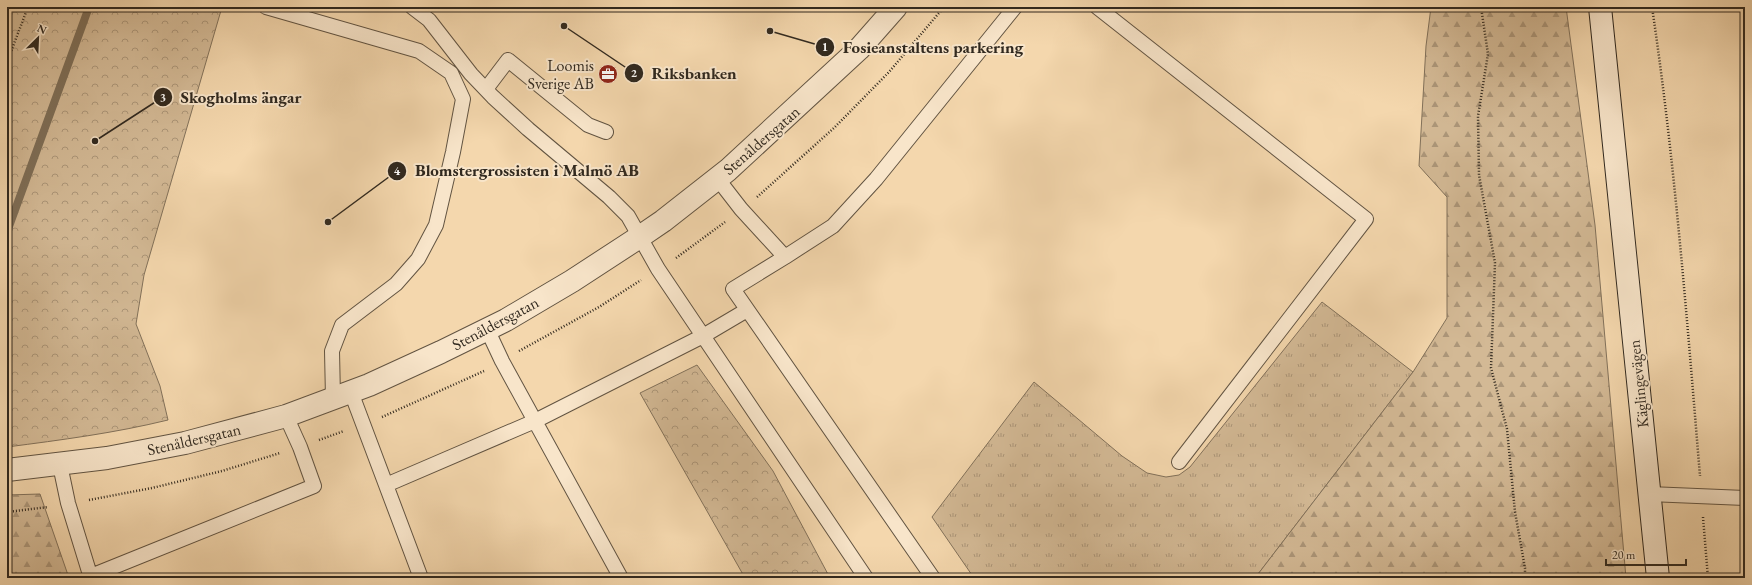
<svg xmlns="http://www.w3.org/2000/svg" width="1752" height="585" font-family="'EB Garamond',serif">
  <style>
    .grass { fill: url(#grass-tufts); stroke: #82715a }
    .forest { fill: url(#forest-firs); stroke: #82715a }
    .park { fill: url(#park-crowns); stroke: #82715a }
    .lines { fill: none; stroke-linecap: round; stroke-linejoin: round }
    .stream { stroke: #7e6e57; stroke-width: 8 }
    .service-casing { stroke: #625442; stroke-width: 16 }
    .minor-casing { stroke: #625442; stroke-width: 24 }
    .secondary-casing { stroke: #31291f; stroke-width: 24 }
    .path { stroke: #31291f; stroke-width: 2.5; stroke-dasharray: 1 2; stroke-linecap: butt }
    .service { stroke: #f8e5ca; stroke-width: 14 }
    .minor { stroke: #f8e5ca; stroke-width: 22 }
    .secondary { stroke: #f8e5ca; stroke-width: 22 }
    .labels { text-anchor: middle; stroke-width: 4; stroke-linejoin: round; paint-order: stroke }
    .poi-label { font-size: 16px; fill: #31291f; stroke: #f8e5ca; text-anchor: end }
    .street-label { font-size: 16px; fill: #31291f; stroke: #f8e5ca }
    .leader { fill: none; stroke: #31291f; stroke-width: 1.5 }
    .callout-dot { fill: #31291f; stroke: #f8e5ca; stroke-width: 1.5 }
    .mark-label { font-size: 12px; text-anchor: middle; font-weight: bold; fill: #fff }
    .callout-label { font-size: 17px; text-anchor: middle; font-weight: bold; fill: #31291f; stroke: #f8e5ca; stroke-width: 4; stroke-linejoin: round; paint-order: stroke }
  </style>
  <defs>
    <pattern id="grass-tufts" width="24" height="20" patternUnits="userSpaceOnUse"><rect width="24" height="20" fill="#d3b995"/><path d="M3 7l-1-3M5 7V3M7 7l1-3M15 17l-1-3M17 17v-4M19 17l1-3" fill="none" stroke="#ac9679"/></pattern>
    <pattern id="forest-firs" width="22" height="20" patternUnits="userSpaceOnUse"><rect width="22" height="20" fill="#d3b995"/><path d="M5 1l3.5 6h-7zM16 11l3.5 6h-7z" fill="#ac9679"/></pattern>
    <pattern id="park-crowns" width="20" height="18" patternUnits="userSpaceOnUse"><rect width="20" height="18" fill="#d3b995"/><path d="M2 6a3 3 0 1 1 6 0M12 15a3 3 0 1 1 6 0" fill="none" stroke="#ac9679"/></pattern>
  </defs>
  <rect width="100%" height="100%" fill="#f4d7ad"/>
  <filter id="stains"><feTurbulence type="fractalNoise" baseFrequency=".005" numOctaves="4"/><feColorMatrix values="0 0 0 0 .2 0 0 0 0 .09 0 0 0 0 .02 0 0 0 .5 -.17"/></filter>
  <radialGradient id="worn" r=".72"><stop offset=".6" stop-color="#630" stop-opacity="0"/><stop offset="1" stop-color="#630" stop-opacity=".3"/></radialGradient>
  <!-- grass -->
  <path class="grass" d="M1322,302l91,70 -158,206h-281l-42,-61 102,-135 88,74 25,17 19,4 13,-2 11,-8z"/>
  <!-- forest -->
  <path class="forest" d="M1431,7h135l29,218 31,353h-371l158,-206 34,-54v-121l-28,-31 7,-120z
    M40,494l29,84h-62v-83z"/>
  <!-- park -->
  <path class="park" d="M7,7h215l-78,268 -8,49 24,62 8,34c-53,13 -107,20 -161,27z
    M697,365l76,106 57,107h-85l-105,-185z"/>
  <g class="lines">
    <!-- stream -->
    <path class="stream" d="M7,232l82,-225"/>
    <defs>
      <path id="service" d="M266,7l153,44 32,22 12,26 -10,53 -17,73 -18,34 -22,25 -54,41 -10,26 1,47
        M412,7l17,13 42,54 22,23 35,32 81,68 19,19 30,53 208,309
        M1097,7l269,212 -187,243
        M486,89l22,-29 80,65 18,7
        M717,178l24,31 44,48 48,-31 43,-47 139,-172
        M785,257l-52,32 200,289
        M487,329l15,32 119,217
        M351,392l70,186
        M60,465l8,38 23,75
        M386,485l149,-64 168,-85 44,-26
        M1649,494l96,4
        M91,576l223,-90 -14,-39 -14,-31"/>
      <path id="minor" d="M7,470l100,-12 78,-15 101,-27 83,-31 72,-33 65,-32 66,-39 69,-45 22,-15 65,-51 131,-121 37,-42"/>
      <path id="secondary" d="M1600,7l58,571"/>
    </defs>
    <!-- service casing -->
    <use href="#service" class="service-casing"/>
    <!-- minor casing -->
    <use href="#minor" class="minor-casing"/>
    <!-- secondary casing -->
    <use href="#secondary" class="secondary-casing"/>
    <!-- path -->
    <path class="path" d="M1481,7l7,47 -10,62 1,59 16,88 -4,105 16,61 8,83 10,56v10
      M1652,7c23,155 35,313 48,469
      M7,62l21,-55
      M757,197l77,-69 55,-56 55,-65
      M676,258l49,-36
      M519,351l80,-44 42,-27
      M382,417l102,-46
      M319,440l25,-9
      M89,500l63,-12 70,-17 58,-18
      M7,512l41,-5
      M1703,517l5,61"/>
    <!-- service -->
    <use href="#service" class="service"/>
    <!-- minor -->
    <use href="#minor" class="minor"/>
    <!-- secondary -->
    <use href="#secondary" class="secondary"/>
  </g>
  <!-- icons -->
  <defs>
    <symbol id="office-disc" viewBox="-11 -11 22 22"><circle r="9.5" fill="#8f2418" stroke="#f8e5ca"/><path d="M-6-3h4V-5.5h4V-3h4V5H-6ZM-1-4.5V-3h2v-1.5ZM-6 0V1H6V0Z" fill="#fff"/></symbol>
  </defs>
  <g fill-rule="evenodd">
    <use href="#office-disc" x="597" y="63" width="22" height="22"/>
  </g>
  <g class="labels">
    <!-- poi labels -->
    <g class="poi-label">
      <text x="594" y="71">Loomis<tspan x="594" dy="18">Sverige AB</tspan></text>
    </g>
    <!-- street labels -->
    <g class="street-label">
      <text transform="translate(761 140) rotate(-41)" y="6">Stenåldersgatan</text>
      <text transform="translate(495 323) rotate(-28)" y="6">Stenåldersgatan</text>
      <text transform="translate(1638 384) rotate(-96)" y="6">Käglingevägen</text>
      <text transform="translate(194 439) rotate(-13)" y="6">Stenåldersgatan</text>
    </g>
  </g>
  <!-- callouts -->
  <path class="leader" d="M770 31L825 47M564 26L634 73M95 141L163 97M328 222L397 171"/>
  <g class="callout-dot">
    <circle cx="770" cy="31" r="4"/>
    <circle cx="564" cy="26" r="4"/>
    <circle cx="95" cy="141" r="4"/>
    <circle cx="328" cy="222" r="4"/>
    <circle cx="825" cy="47" r="10"/>
    <circle cx="634" cy="73" r="10"/>
    <circle cx="163" cy="97" r="10"/>
    <circle cx="397" cy="171" r="10"/>
  </g>
  <g class="mark-label">
    <text x="825" y="51">1</text>
    <text x="634" y="77">2</text>
    <text x="163" y="101">3</text>
    <text x="397" y="175">4</text>
  </g>
  <g class="callout-label">
    <text x="933" y="53">Fosieanstaltens parkering</text>
    <text x="694" y="79">Riksbanken</text>
    <text x="241" y="103">Skogholms ängar</text>
    <text x="527" y="176">Blomstergrossisten i Malmö AB</text>
  </g>
  <!-- margin -->
  <rect width="1752" height="585" fill="none" stroke="#f4d7ad" stroke-width="24"/>
  <rect x="8" y="8" width="1736" height="569" fill="none" stroke="#31291f" stroke-width="2"/>
  <rect x="12" y="12" width="1728" height="561" fill="none" stroke="#31291f"/>
  <!-- north arrow -->
  <g transform="translate(38 38) rotate(24)" stroke="#f8e5ca" stroke-width="3" paint-order="stroke">
  <path d="M0-3L7 15L0 10L-7 15Z" fill="#31291f"/>
  <text y="-6" font-size="11" font-weight="bold" text-anchor="middle" fill="#31291f">N</text>
  </g>
  <!-- scale -->
  <path d="M1606 559v6h80v-6" fill="none" stroke="#31291f" stroke-width="2"/>
  <text x="1612" y="559" font-size="12" fill="#31291f" stroke="#f8e5ca" stroke-width="3" paint-order="stroke">20 m</text>
  <rect width="100%" height="100%" filter="url(#stains)"/>
  <rect width="100%" height="100%" fill="url(#worn)"/>
</svg>
